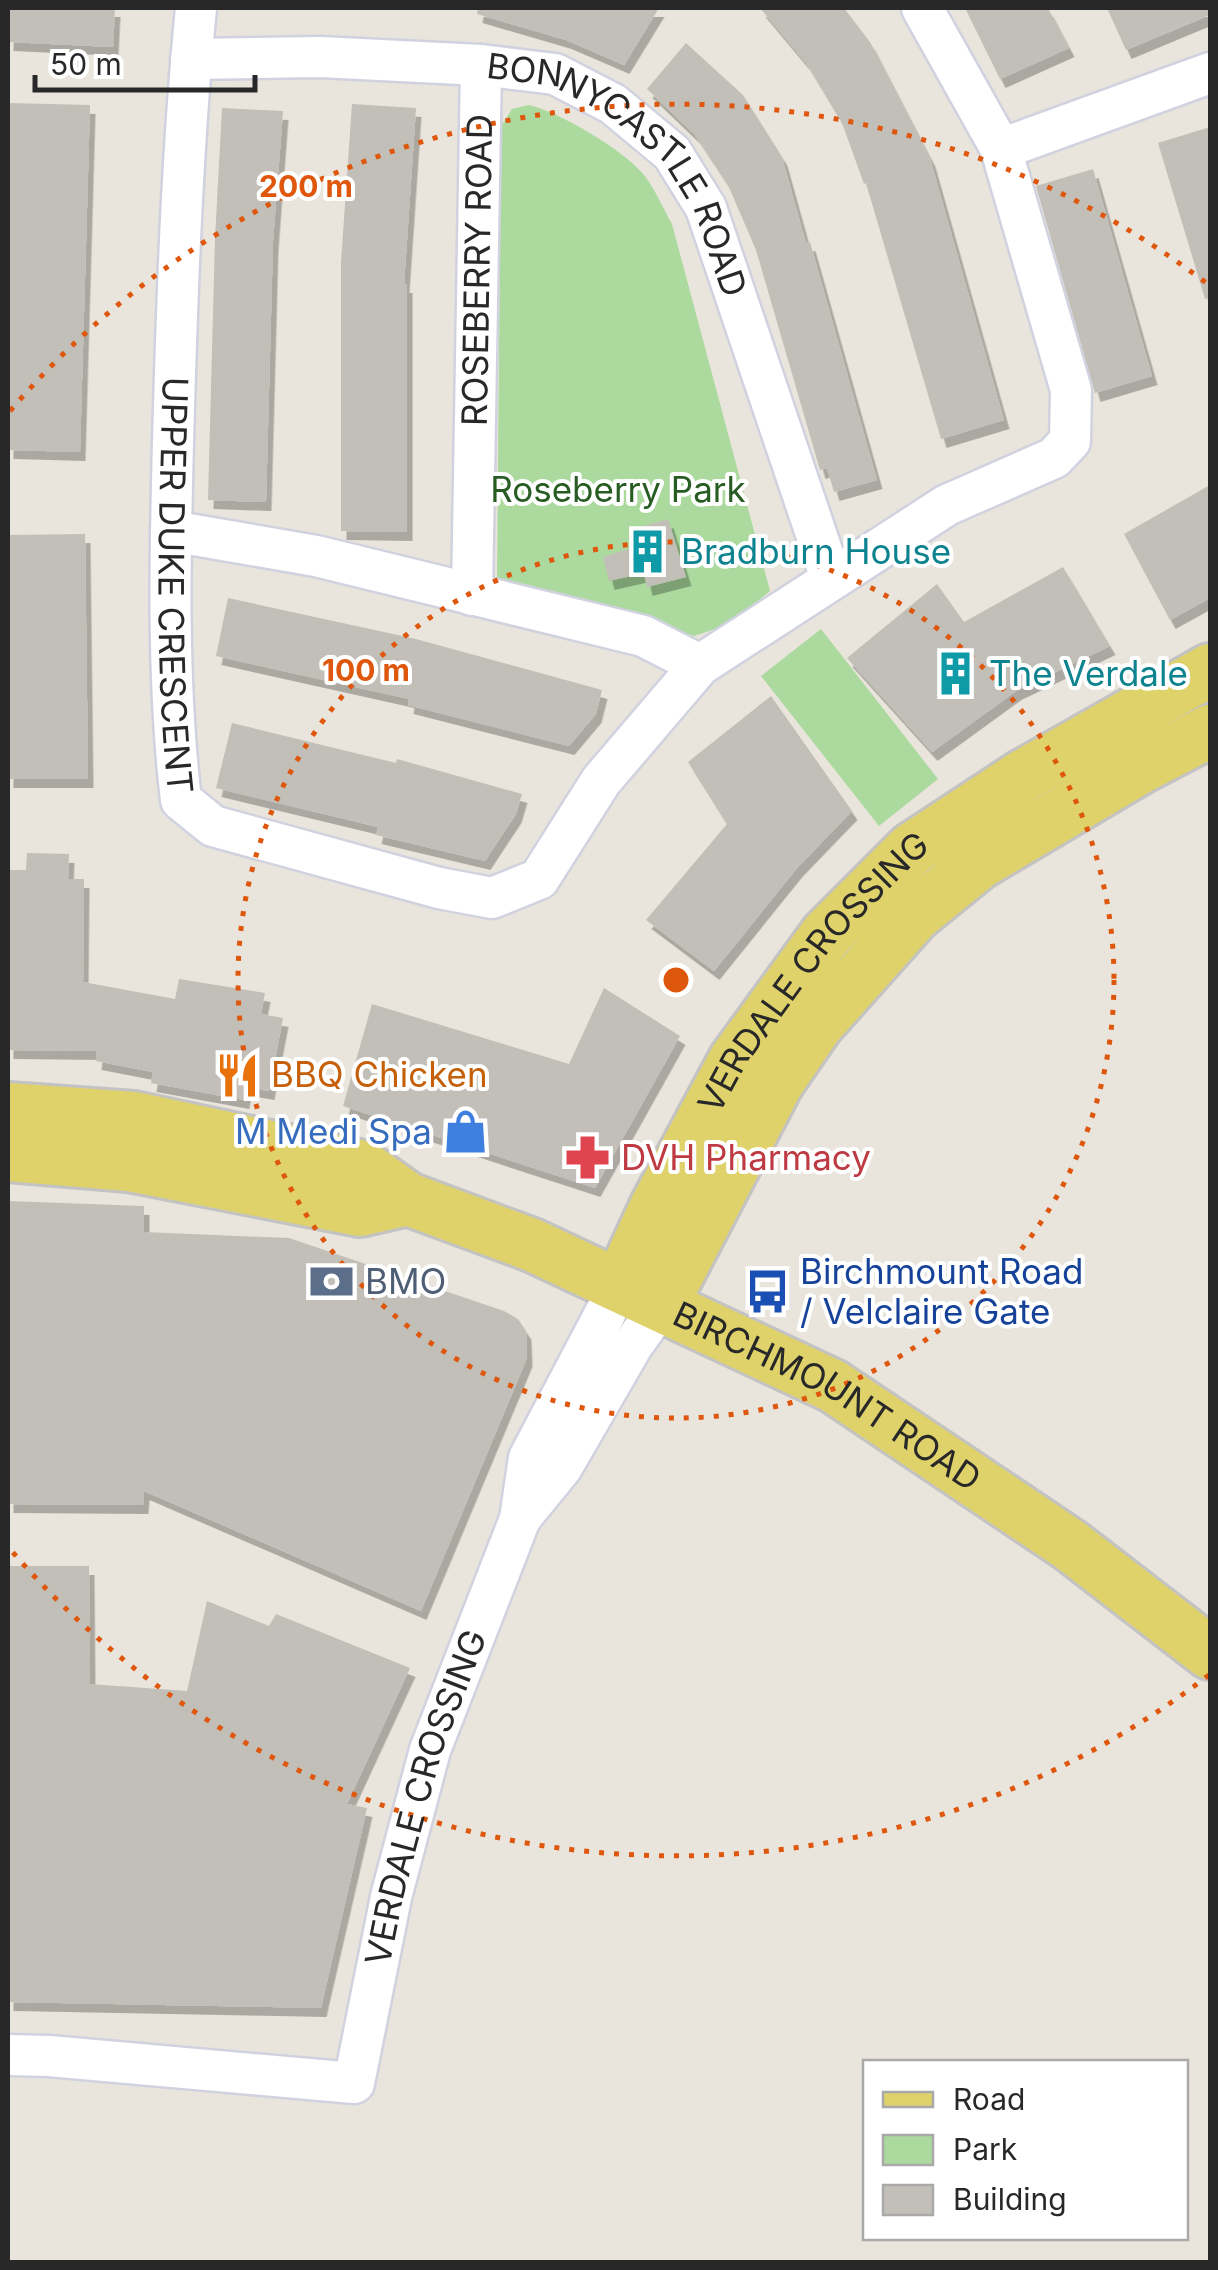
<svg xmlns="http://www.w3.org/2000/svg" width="1218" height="2270" font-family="Inter,sans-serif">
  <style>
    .green { fill: #abd99e }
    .building { fill: #c1bfb8; filter: url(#shadow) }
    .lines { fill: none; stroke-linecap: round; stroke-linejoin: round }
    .minor-casing { stroke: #d1d2df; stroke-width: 45 }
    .major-casing { stroke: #c3c3c3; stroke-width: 58 }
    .minor { stroke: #fff; stroke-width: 40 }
    .major { stroke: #dfd26b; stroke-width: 52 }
    .ring { fill: none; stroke: #de570d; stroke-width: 5; stroke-dasharray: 5 10 }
    .labels { text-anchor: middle; stroke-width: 8; stroke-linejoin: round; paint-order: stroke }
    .street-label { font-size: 35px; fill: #282828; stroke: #fff }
    .park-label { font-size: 35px; fill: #275c22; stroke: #fff }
    .culture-label { font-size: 35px; fill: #0d838f; stroke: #fff; text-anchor: start }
    .food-label { font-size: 35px; fill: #c56008; stroke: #fff; text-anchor: start }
    .shop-label { font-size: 35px; fill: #366cbe; stroke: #fff; text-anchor: end }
    .health-label { font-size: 35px; fill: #be3a42; stroke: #fff; text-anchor: start }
    .transit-label { font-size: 35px; fill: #164399; stroke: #fff; text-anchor: start }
    .service-label { font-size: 35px; fill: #4e5e75; stroke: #fff; text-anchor: start }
    .centre { fill: #de570d; stroke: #fff; stroke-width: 5 }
    .ring-label { font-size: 30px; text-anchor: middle; font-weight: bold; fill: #de570d; stroke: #fff; stroke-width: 8; stroke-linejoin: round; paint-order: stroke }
  </style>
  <defs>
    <filter id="shadow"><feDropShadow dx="5.5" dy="9" stdDeviation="0" flood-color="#0004"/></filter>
  </defs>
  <rect width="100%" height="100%" fill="#e9e5dc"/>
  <!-- green -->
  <path class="green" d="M529,105c32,8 95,45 115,70 11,14 19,33 28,49l98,367 -40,33 -36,12 -197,-54 4,-456 11,-17z
    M821,629l117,150 -59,47 -118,-150z"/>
  <!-- building -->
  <path class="building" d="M9,8h106l-2,39 -105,-5z
    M478,8h181l-35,57 -58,-25 -89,-26z
    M760,8h84l26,34 60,116 74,262 -63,19 -75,-256 -2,1 -22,-61 -36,-60z
    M965,8h83l21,40 -69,31z
    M1107,8h103v7l-84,35z
    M686,43l57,52 39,62 24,86 4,-1 67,238 -43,12 -7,-24 -7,2 -64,-220 -28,-65 -33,-50 -48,-46z
    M8,103l82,2 -10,347 -72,-2z
    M352,104l64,4 -12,176h3v248l-66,-1v-269z
    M222,108l61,3 -10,130 -7,261 -58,-2 7,-262z
    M1210,127v171l-5,1 -47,-156z
    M1093,169l59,207 -57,17 -59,-207z
    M1210,485v113l-40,22 -46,-86z
    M668,519l18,58 -39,10 -3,-14 -35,8 -6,-24 38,-12 -5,-17z
    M85,534l3,245h-80v-244z
    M1063,567l47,79 -94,45 -84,61 -85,-94 90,-74 27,38z
    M228,598l188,41 186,51 -6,24 -27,32 -161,-41 1,-6 -193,-43z
    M771,696l81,115 -55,57 -83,103 -68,-51 81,-96 -39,-62z
    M232,723l164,40 1,-4 125,35 -6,20 -31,47 -109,-26 2,-8 -162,-39z
    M27,853l42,1 -1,25h16l-1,103 92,17 4,-20 86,14 -4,21 22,4 -14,73 -23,-4 -2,13 -93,-17 2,-11 -57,-11 1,-10 -89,-1v-180h18z
    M604,988l76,48 -85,152 -252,-82 29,-102 197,60z
    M8,1201l136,5v26l145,6 215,73 14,8 8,12 1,27 -106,253 -277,-120 -1,14 -135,-1z
    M8,1566h81l1,118 97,7 20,-90 62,25 7,-12 134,54 -63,136 20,4 -46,200 -313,-6z"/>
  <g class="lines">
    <defs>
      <g id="minor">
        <path id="s1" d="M196,8c-14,143 -19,289 -23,434 -3,119 -6,240 8,358l32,26 226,62 53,10 47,-19 62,-98 99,-116 247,-160 107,-47 16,-17 1,-51 -70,-241 -79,-141"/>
        <path id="s2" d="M191,59l129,-2 161,8 74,9 58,30 59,49 34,55 125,370"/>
        <path d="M1001,149l209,-76"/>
        <path d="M171,531l145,25 327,80 57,29"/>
        <path id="s3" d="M472,595l9,-530"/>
        <path d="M522,1516l40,-49 70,-121 30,-42"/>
        <path id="s4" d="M8,2055l41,1 305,27 37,-186 39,-147 90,-231 9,-61 91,-173"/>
      </g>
      <g id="major">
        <path id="s5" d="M8,1109l126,9 229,49 45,32 124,46 301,141 237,159 140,108"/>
        <path d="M8,1155l121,10 231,45 48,-11"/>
        <path id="s6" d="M620,1285l36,-78 79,-147 91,-125 86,-86 111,-73 187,-106"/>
        <path d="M662,1304l115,-221 39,-57 99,-111 64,-52 162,-96 69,-36"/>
      </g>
    </defs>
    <!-- minor casing -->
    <use href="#minor" class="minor-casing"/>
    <!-- major casing -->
    <use href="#major" class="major-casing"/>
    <!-- minor -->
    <use href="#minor" class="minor"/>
    <!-- major -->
    <use href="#major" class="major"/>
  </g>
  <!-- distance rings -->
  <g class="ring">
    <circle cx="676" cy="980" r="438"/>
    <path d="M1209 1675A876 876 0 0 1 10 1549M10 411A876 876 0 0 1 1209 285"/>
  </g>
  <!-- icons -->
  <defs>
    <symbol id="building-bare" viewBox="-9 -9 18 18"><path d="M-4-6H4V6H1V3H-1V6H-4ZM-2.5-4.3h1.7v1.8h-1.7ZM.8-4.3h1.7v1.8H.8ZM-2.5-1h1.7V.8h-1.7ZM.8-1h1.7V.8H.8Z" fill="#0f9aa8" stroke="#fff" stroke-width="2.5" paint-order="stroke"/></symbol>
    <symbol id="restaurant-bare" viewBox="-9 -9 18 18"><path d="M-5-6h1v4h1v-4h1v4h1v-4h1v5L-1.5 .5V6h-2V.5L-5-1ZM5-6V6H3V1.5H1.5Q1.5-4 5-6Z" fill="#e8710a" stroke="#fff" stroke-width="2.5" paint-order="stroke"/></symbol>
    <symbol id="shop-bare" viewBox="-9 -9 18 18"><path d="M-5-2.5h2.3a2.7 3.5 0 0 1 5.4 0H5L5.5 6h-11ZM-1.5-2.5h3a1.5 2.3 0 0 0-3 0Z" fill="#3f7fe0" stroke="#fff" stroke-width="2.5" paint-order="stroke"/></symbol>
    <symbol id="pharmacy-bare" viewBox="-9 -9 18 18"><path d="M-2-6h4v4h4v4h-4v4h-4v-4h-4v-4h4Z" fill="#e0444e" stroke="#fff" stroke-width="2.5" paint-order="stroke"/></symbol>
    <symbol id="bank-bare" viewBox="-9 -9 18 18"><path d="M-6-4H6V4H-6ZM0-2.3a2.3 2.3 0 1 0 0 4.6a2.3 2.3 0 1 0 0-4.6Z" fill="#5c6f8a" stroke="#fff" stroke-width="2.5" paint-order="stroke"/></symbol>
    <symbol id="bus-bare" viewBox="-9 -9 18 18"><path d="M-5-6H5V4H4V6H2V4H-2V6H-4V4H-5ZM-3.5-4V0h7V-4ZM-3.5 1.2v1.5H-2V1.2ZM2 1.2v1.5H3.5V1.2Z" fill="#1a4fb4" stroke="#fff" stroke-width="2.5" paint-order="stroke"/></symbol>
  </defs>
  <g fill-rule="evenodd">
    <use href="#building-bare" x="616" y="520" width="63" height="63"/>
    <use href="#building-bare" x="924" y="642" width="63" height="63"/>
    <use href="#restaurant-bare" x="206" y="1044" width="63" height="63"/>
    <use href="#shop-bare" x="434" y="1100" width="63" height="63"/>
    <use href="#pharmacy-bare" x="556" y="1126" width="63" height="63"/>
    <use href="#bank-bare" x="300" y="1250" width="63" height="63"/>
    <use href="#bus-bare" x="736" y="1260" width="63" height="63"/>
  </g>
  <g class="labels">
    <!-- street labels -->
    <g class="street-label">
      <text dy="12" stroke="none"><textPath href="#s2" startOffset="480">BONNYCASTLE ROAD</textPath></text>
      <text dy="12" stroke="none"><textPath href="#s3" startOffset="325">ROSEBERRY ROAD</textPath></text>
      <text dy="12" stroke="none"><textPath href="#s1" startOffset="578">UPPER DUKE CRESCENT</textPath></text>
      <text dy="12" stroke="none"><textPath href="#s6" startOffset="370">VERDALE CROSSING</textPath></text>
      <text dy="12" stroke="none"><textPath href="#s5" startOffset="880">BIRCHMOUNT ROAD</textPath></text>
      <text dy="12" stroke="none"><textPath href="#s4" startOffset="642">VERDALE CROSSING</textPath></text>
    </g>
    <!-- park labels -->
    <g class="park-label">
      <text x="618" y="502">Roseberry Park</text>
    </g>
    <!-- culture labels -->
    <g class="culture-label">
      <text x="681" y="564">Bradburn House</text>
      <text x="989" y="686">The Verdale</text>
    </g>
    <!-- food labels -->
    <g class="food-label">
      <text x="271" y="1087">BBQ Chicken</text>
    </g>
    <!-- shop labels -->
    <g class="shop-label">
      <text x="432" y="1144">M Medi Spa</text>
    </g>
    <!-- health labels -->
    <g class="health-label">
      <text x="621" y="1170">DVH Pharmacy</text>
    </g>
    <!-- transit labels -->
    <g class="transit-label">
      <text x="800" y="1284">Birchmount Road<tspan x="800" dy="40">/ Velclaire Gate</tspan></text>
    </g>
    <!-- service labels -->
    <g class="service-label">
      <text x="365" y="1294">BMO</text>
    </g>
  </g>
  <circle cx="676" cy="980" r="15" class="centre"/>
  <g class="ring-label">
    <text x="306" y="197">200 m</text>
    <text x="366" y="681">100 m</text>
  </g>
  <!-- border -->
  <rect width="1218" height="2270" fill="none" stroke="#282828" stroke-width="20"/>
  <!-- legend -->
  <rect x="863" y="2060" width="325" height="180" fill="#ffffff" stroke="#a9a9a9" stroke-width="2.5"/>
  <rect x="883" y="2092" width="50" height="15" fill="#dfd26b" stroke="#a9a9a9" stroke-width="2.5"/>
  <text x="953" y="2110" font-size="30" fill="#282828">Road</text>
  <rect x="883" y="2135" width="50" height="30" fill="#abd99e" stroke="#a9a9a9" stroke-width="2.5"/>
  <text x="953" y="2160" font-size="30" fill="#282828">Park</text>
  <rect x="883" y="2185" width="50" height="30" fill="#c1bfb8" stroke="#a9a9a9" stroke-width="2.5"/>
  <text x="953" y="2210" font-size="30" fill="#282828">Building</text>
  <!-- scale -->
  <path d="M35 75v15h220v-15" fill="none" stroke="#282828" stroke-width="5"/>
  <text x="50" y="75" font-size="30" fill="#282828" stroke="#ffffff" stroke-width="8" paint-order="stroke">50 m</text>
</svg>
